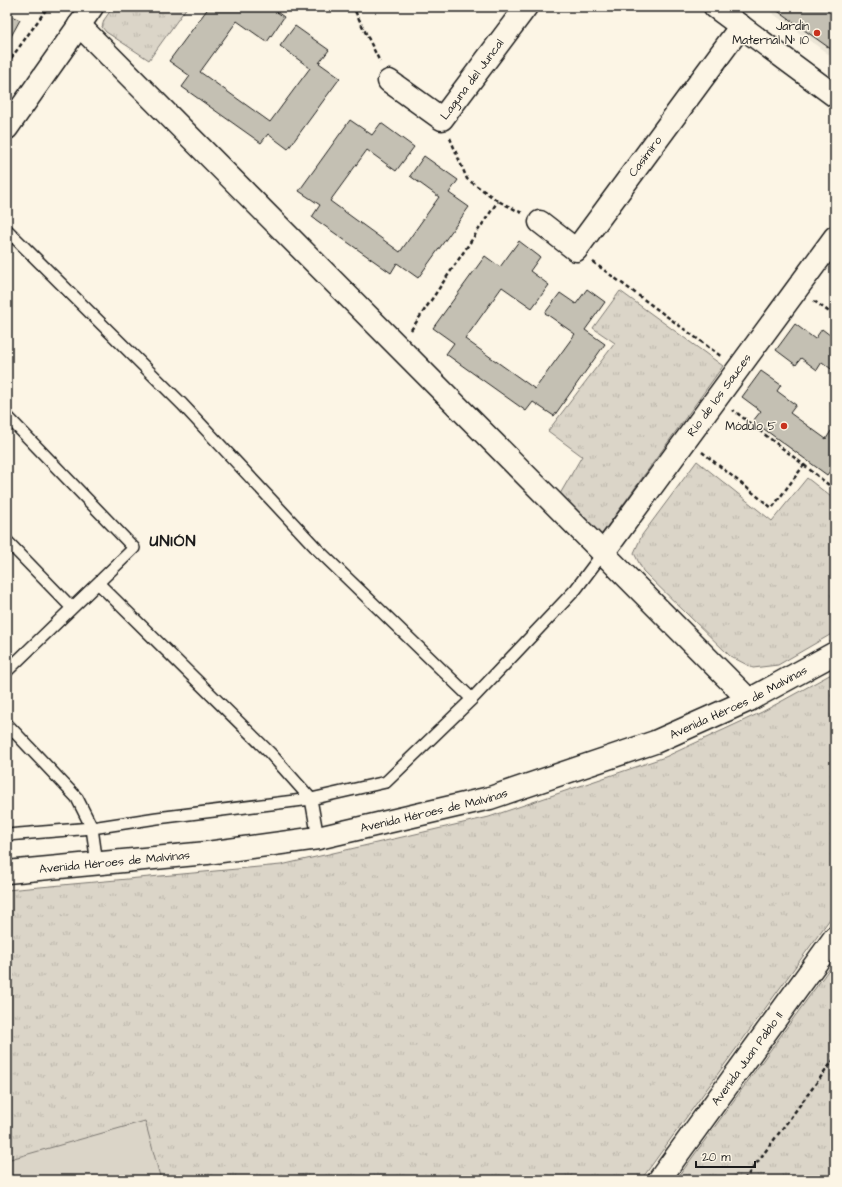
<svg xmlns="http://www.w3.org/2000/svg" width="842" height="1187" font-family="'Architects Daughter',sans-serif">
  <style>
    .built { fill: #ebe5d6 }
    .grass { fill: url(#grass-tufts); stroke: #7c7872 }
    .park { fill: #dbd5c8; stroke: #7c7872 }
    .building { fill: #c4c0b3; stroke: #1c1c1c }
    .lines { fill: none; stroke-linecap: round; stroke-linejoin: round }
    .service-casing { stroke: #1c1c1c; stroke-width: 14 }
    .minor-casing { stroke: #1c1c1c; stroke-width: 25 }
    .tertiary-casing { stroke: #1c1c1c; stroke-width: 25 }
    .secondary-casing { stroke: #1c1c1c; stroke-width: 25 }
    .path { stroke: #1c1c1c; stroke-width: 2.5; stroke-dasharray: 4 3; stroke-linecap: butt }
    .service { stroke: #fcf5e5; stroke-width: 11 }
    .minor { stroke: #fcf5e5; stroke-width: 22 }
    .tertiary { stroke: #fcf5e5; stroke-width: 22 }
    .secondary { stroke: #fcf5e5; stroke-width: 22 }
    .poi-dot { fill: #c8321e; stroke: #fcf5e5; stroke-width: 1.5 }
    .labels { text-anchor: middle; stroke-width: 3; stroke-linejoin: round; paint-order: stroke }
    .poi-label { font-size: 12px; fill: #1c1c1c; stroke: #fcf5e5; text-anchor: end }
    .street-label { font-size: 12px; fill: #1c1c1c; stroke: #fcf5e5 }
    .district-label { font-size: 16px; font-weight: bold; letter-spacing: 1px; fill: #1c1c1c; stroke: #fcf5e5 }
  </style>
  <defs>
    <pattern id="grass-tufts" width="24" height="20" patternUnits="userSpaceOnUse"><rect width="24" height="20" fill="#dbd5c8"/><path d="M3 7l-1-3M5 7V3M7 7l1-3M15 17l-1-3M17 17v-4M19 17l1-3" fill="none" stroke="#bbb6ab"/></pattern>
  </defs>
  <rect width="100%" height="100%" fill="#fcf5e5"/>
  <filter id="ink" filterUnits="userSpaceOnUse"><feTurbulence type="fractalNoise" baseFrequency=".025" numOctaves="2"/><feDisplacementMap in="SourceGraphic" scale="8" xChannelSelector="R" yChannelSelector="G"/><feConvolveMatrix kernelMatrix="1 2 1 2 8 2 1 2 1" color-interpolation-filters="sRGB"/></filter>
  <g filter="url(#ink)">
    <!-- built -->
    <path class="built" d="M764,7h71v52z"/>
    <!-- grass -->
    <path class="grass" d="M113,7h74l-38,53 -43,-28 -4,-5 2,-7z
      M620,291l103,75 -122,169 -41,-41 22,-38 -34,-25 67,-88 -22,-15z
      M697,461l75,60 35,-43 28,22v132l-57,33 -25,3 -23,-12 -87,-85 -9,-18 8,-18z
      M835,672v240l-194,268h-634v-290l274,-25 208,-48 176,-60 97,-45z
      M835,961v219h-159z"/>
    <!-- park -->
    <path class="park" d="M145,1121l16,59h-154v-20z"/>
    <!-- building -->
    <path class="building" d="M209,7h61l14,10 -17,25 -30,-21 -37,51 70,50 40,-54 -30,-22 15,-20 34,24 -10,13 21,15 -52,71 -20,-15 -7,9 -79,-56 8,-11 -21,-15z
      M772,7h63v45z
      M7,14l13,6 -12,22h-1z
      M350,120l22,15 9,-12 33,24 -18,24 -29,-21 -37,51 70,51 39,-55 -29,-21 14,-20 34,24 -9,13 20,14 -51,71 -21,-15 -6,10 -79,-56 8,-12 -21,-14z
      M519,241l21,16 -10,14 19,14 -17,23 -30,-21 -37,52 70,50 40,-55 -30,-21 15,-20 16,11 11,-15 18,13 -20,28 20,14 -51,72 -21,-14 -7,9 -80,-57 8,-11 -21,-15 52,-72 15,11z
      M795,324l20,15 7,-10 13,10v33l-13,-10 -5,8 -16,-12 -5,7 -20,-15z
      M761,371l20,14 -4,6 19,14 -6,8 36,26 5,-8 4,3v30l-8,11 -74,-54 8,-10 -19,-14z"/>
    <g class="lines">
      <defs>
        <path id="service" d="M7,230l175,174 135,145 155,150
          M7,416l127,132 -127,123
          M7,541l65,67
          M98,583l172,170 41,46 7,39
          M7,724l70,74 15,30 5,36
          M7,835l85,-7 65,-10 154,-19 75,-17 86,-83 104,-110 27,-36"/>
        <g id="minor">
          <path d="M715,7l120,89"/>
          <path d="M79,25l670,675"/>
          <path id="s1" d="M389,81l53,38 84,-112"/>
          <path id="s2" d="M540,222l36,28 165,-224"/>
          <path id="s3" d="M603,553l232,-316"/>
        </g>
        <path id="tertiary" d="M7,128l85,-121"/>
        <g id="secondary">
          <path id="s4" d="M7,872l200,-19 111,-15 172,-40 165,-56 94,-42 86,-47"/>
          <path id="s5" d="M659,1180l176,-243"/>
        </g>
      </defs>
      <!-- service casing -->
      <use href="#service" class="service-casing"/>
      <!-- minor casing -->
      <use href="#minor" class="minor-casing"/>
      <!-- tertiary casing -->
      <use href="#tertiary" class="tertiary-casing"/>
      <!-- secondary casing -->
      <use href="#secondary" class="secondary-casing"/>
      <!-- path -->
      <path class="path" d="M350,7l5,4 25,51
        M7,64l41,-57
        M450,138l17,41 31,22 24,12
        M593,262l129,95
        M814,301l21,15
        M411,330l87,-129
        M702,452l70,56 32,-43 -71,-55
        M804,465l31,25
        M744,1180l91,-122"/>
      <!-- service -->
      <use href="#service" class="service"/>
      <!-- minor -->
      <use href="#minor" class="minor"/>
      <!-- tertiary -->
      <use href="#tertiary" class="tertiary"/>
      <!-- secondary -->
      <use href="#secondary" class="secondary"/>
    </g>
  </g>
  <!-- markers -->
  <g class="poi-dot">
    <circle cx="817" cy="33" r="4"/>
    <circle cx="784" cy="426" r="4"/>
  </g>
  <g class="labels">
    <!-- poi labels -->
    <g class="poi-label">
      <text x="809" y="30">Jardín<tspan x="809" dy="14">Maternal N° 10</tspan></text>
      <text x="776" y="430">Módulo 5</text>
    </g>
    <!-- street labels -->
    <g class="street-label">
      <text dy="4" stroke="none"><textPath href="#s1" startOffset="115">Laguna del Juncal</textPath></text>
      <text dy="4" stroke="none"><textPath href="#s2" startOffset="162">Casimiro</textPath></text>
      <text dy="4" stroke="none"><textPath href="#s3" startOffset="196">Río de los Sauces</textPath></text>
      <text dy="4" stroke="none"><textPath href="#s4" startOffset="756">Avenida Héroes de Malvinas</textPath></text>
      <text dy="4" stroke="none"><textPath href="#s4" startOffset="432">Avenida Héroes de Malvinas</textPath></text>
      <text dy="4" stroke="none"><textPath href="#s4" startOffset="108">Avenida Héroes de Malvinas</textPath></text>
      <text dy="4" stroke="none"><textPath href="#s5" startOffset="150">Avenida Juan Pablo II</textPath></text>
    </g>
    <!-- district labels -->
    <g class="district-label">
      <text x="173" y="546">UNIÓN</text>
    </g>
  </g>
  <!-- margin -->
  <rect width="842" height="1187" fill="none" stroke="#fcf5e5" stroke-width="24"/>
  <rect x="12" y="12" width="818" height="1163" fill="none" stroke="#1c1c1c" stroke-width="1.5" filter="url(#ink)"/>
  <!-- scale -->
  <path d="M696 1161v6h59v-6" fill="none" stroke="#1c1c1c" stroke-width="2"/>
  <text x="702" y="1161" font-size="12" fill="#1c1c1c" stroke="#fcf5e5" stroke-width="3" paint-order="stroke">20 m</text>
</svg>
